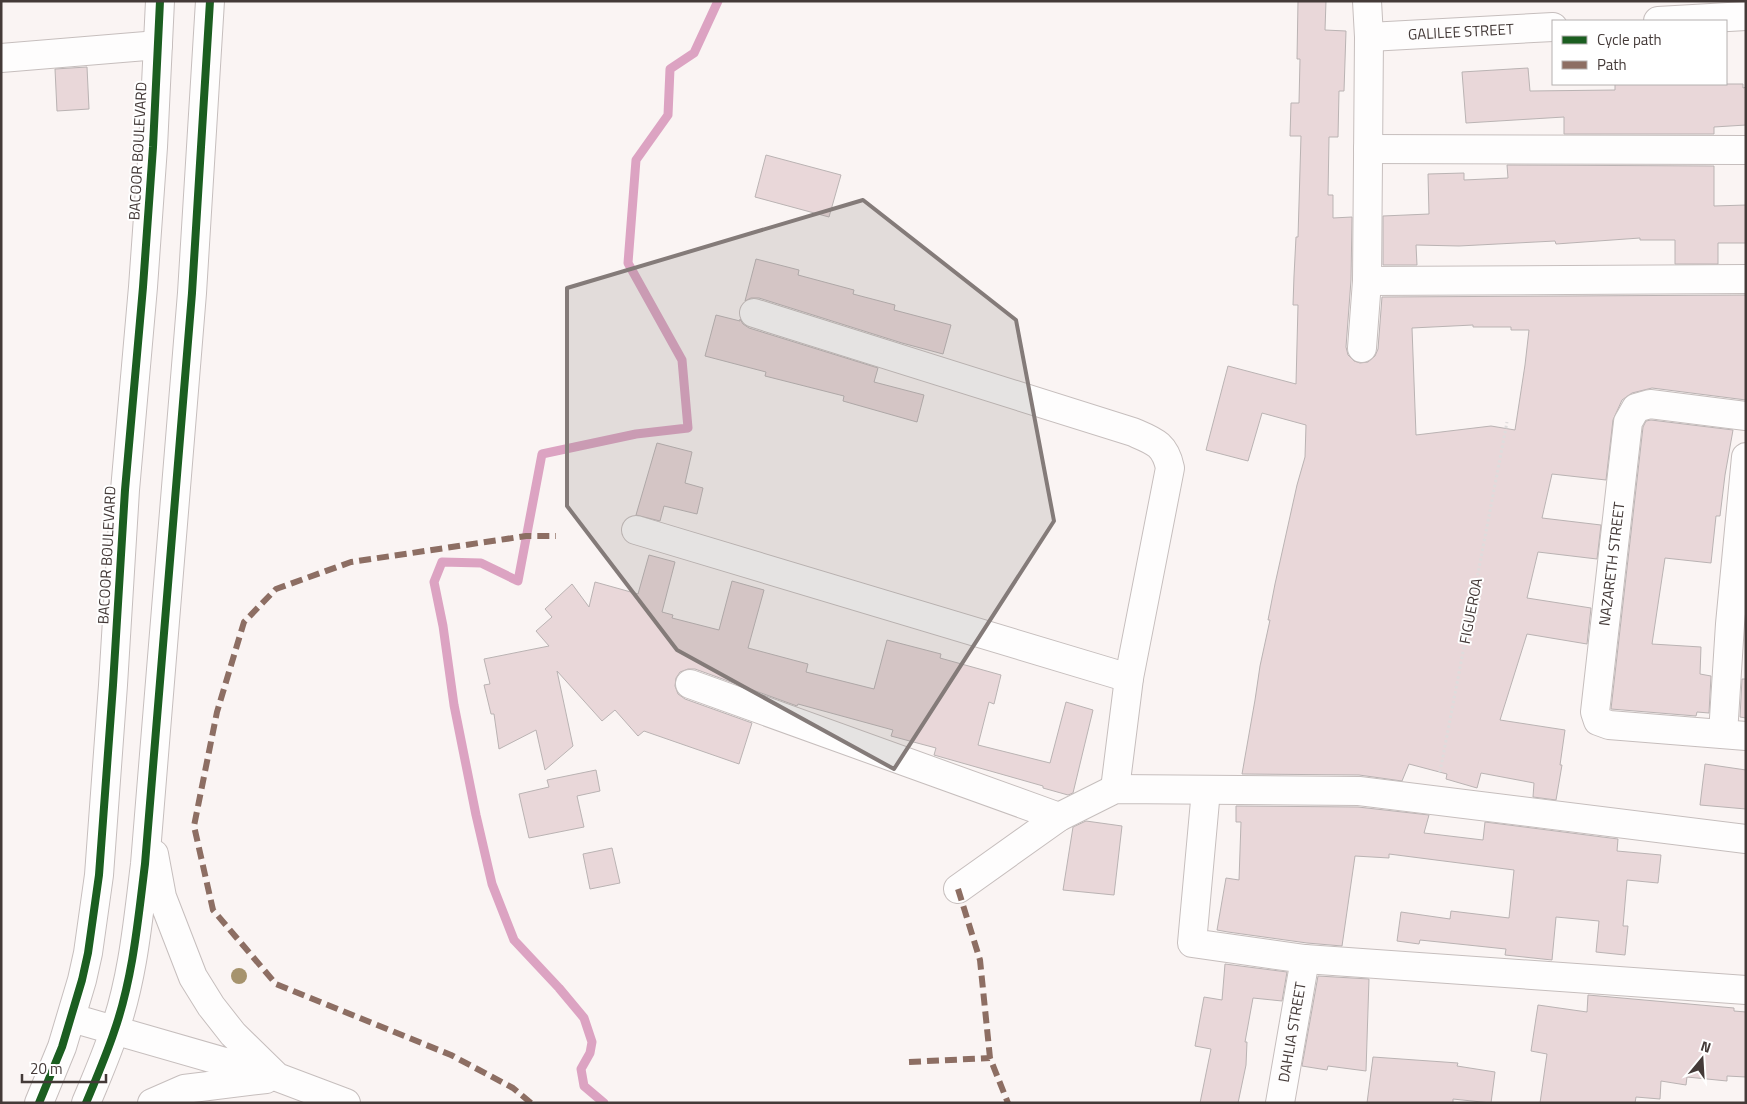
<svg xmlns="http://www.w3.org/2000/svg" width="1747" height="1104" font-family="'Titillium Web',sans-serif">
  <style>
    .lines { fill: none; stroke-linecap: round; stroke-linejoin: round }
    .stream { stroke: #dca3c2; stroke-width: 9 }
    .building { fill: #e9d7d9; stroke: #bab3b3; fill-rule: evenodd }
    .minor-casing { stroke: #c6bebd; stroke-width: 30 }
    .major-casing { stroke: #c6bebd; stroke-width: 30 }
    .path { stroke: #dfdcdc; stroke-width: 3; stroke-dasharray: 2.5 2.5; stroke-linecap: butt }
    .minor { stroke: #fefdfd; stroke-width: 28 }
    .major { stroke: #fefdfd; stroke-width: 28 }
    .quiet { stroke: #8d6e63; stroke-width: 6; stroke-dasharray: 12 6; stroke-linecap: butt }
    .cycleway-casing { stroke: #fff; stroke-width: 11 }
    .cycleway { stroke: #1b5e20; stroke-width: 8 }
    .tree { fill: #a6936d }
    .marked { fill: #847b79; fill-opacity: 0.2; stroke: #847b79; stroke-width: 4; stroke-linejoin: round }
    .labels { text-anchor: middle; stroke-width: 4; stroke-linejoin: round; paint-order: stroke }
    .street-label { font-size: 15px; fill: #443a38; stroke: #fff }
  </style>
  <rect width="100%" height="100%" fill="#faf4f3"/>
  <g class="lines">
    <!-- stream -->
    <path class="stream" d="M604,1103l-20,-17 -3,-17 9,-16 2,-11 -8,-24 -25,-30 -45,-48 -22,-56 -16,-69 -22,-110 -11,-79 -9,-44 8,-20 39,1 37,18 24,-127 94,-20 52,-6 -6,-68 -54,-97 8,-103 32,-45 2,-46 24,-16 24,-52"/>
  </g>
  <!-- building -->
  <path class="building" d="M1298,1h28l-1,29 21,1 -2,60h-5l-1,46h-9l-1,58h5v23l19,-1 -1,63 -5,67 2,8 6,6 6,2 8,-1 7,-6 3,-7 4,-52 364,-2v105l-94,-12 -20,5 -10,7 -9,20 -7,60 -54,-6 -10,44 59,7 -4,34 -59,-7 -11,46 64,10 -4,36 -60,-10 -27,86 65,10 -5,35h2l-6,35 -23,-3 1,-14 -53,-10 -4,15 -31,-9 1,-5 -38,-10 -7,17 -43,-6 -117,-1 13,-74 5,-34 10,-46h-2l7,-36 22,-99 8,-28 1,-32 -44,-12 -14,48 -42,-11 22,-84 68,18 2,-79h-5l1,-29 2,-39h2l3,-101h-11l1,-33h8l1,-44h-3zM1473,325v2h38v3h18l-4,35 -10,65 -24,-4 -75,9 -4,-107z
    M87,67l2,42 -32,2 -2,-42z
    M1528,68l2,23 85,-1v-6h128v4l3,-1v38l-32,2v7h-150v-17l-98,6 -4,-51z
    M766,155l75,20 -12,42 -74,-20z
    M1507,165l207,1v40l32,-1v38h-28v21h-43v-24h-35v-2l-84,6 -1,-3 -96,5 -43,-1 1,20h-34v-49l46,-2 -1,-40 36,-1v7l44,-2z
    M756,259l43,11 -1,5 56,15 -1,4 42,11 -1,5 57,15 -8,29 -41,-11 -143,-45h-8l-6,3z
    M716,315l24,6v-2l3,5 6,4 129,40 -4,14 50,13 -7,27 -74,-21 1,-5 -79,-20 1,-4 -61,-16z
    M1651,420l82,10 -8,45 -5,41h-4l-5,47 -46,-5 -13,86 49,3 -1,27 11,2 -2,37 -12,-1 -1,4 -85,-7 32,-282 3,-6z
    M657,443l35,9 -7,31 18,5 -6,26 -33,-8 -4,15 -24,-6z
    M649,555l26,7 -13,50 11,3 -1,3 47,12 13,-49 32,9 -16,58 60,16 -2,8 68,17 13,-49 54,14 -1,4 61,17 -7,29 -5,-2 -11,43 72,18 16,-61 27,8 -20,83 -5,2 -25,-7v-2l-109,-31 2,-7 -45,-12 2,-6 -95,-26 -1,2 -102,-37h-7l-8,3 -4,6 -1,8 3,8 7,5 67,24 -13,41 -95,-33 -6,5 -23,-26 -13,11 -45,-50 16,75 -28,24 -9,-40 -37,19 -5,-35h-3l-7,-29 6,-1 -6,-25 65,-13 -13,-15 16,-14 -7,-8 27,-25 17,23 6,-25 43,12z
    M1742,679h4v39l-6,-1z
    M1705,764l41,6v39l-46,-4z
    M596,770l4,21 -23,5 7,31 -55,11 -10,-44 30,-7 -2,-7z
    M1236,806l122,1 71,8 -5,18 59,7 2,-18 133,17 -1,12 44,4 -3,28 -31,-3 -4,46h5l-3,29 -29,-3 3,-31 -43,-4 -4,43 -47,-5 1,-6 -86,-9 -1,4 -22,-3 4,-29 49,7 1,-8 58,7 5,-48 -125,-16v4l-34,-2 -13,90 -35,-3 -79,-11 -11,-2 9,-52 13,2 2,-58h-5z
    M1086,821l36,5 -8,69 -51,-5 10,-63z
    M612,848l8,35 -30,6 -7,-35z
    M1225,964l62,8 -5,29 -29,-3 -8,44h2l-1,23 -8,38h-38l11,-54 -16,-3 9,-49 18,3z
    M1318,976l51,3 -3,92 -38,-5 -1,4 -25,-4z
    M1588,995l146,13v3l12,1v65l-19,-1v5l-40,-4 -1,8 -25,-4 -1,18 -24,-2 -1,6h-95l7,-49 -16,-3 7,-46 49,7z
    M1373,1057l85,6 -1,3 38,6 -4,31 -38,-4v4h-86z"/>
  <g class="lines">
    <defs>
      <g id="minor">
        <path d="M1658,21l88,-5"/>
        <path id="s1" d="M1369,37l184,-10"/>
        <path d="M1,58l157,-13"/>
        <path d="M1368,149l378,1"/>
        <path d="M1367,281l379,-2"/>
        <path d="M754,313l379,119c21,9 32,12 37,36l-41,210 -14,111"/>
        <path d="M1362,348l5,-67 2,-244 -2,-36"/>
        <path d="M1746,416l-96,-12 -14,4 -8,14 -33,290 3,9 11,4 137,11"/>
        <path d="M636,530l493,148"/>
        <path d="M690,684l369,133"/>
        <path d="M1723,734l7,-110 16,-167"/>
        <path d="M1206,790l-14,153 113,16 441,31"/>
        <path d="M958,889l101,-72 56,-28 244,2 387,48"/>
        <path id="s2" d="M1280,1103l25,-144"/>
      </g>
      <path id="major" d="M154,854l8,43 31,80 18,29 22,28 44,43
        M72,1018l205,59 69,26
        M39,1103l23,-56 20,-67 6,-27 11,-78 14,-190 12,-195 18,-203 10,-140 7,-146
        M86,1103c10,-24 20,-47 28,-71 19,-54 24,-112 31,-168l47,-571 18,-292
        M152,1103l32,-14 82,-10"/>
    </defs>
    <!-- minor casing -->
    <use href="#minor" class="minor-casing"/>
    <!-- major casing -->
    <use href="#major" class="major-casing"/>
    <!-- path -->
    <path class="path" d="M1440,772l67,-350"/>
    <!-- minor -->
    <use href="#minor" class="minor"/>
    <!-- major -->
    <use href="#major" class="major"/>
    <!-- quiet -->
    <path class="quiet" d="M958,889l22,71 10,98 18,45
      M909,1062l81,-4
      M531,1103l-18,-15 -62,-33 -175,-71 -63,-74 -19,-84 23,-114 27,-90 32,-33 75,-27 175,-26h30"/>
    <defs>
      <path id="cycleway" d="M39,1103l23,-56 20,-67 6,-27 11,-78 14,-190 12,-195 18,-203 10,-140 7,-146
        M86,1103c10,-24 20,-47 28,-71 19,-54 24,-112 31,-168l47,-571 18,-292"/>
    </defs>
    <!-- cycleway casing -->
    <use href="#cycleway" class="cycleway-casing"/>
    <!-- cycleway -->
    <use href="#cycleway" class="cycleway"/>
  </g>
  <!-- trees -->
  <circle class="tree" cx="239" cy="976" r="8"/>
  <!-- marked area -->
  <path class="marked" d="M863,200l153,120 38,201 -160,248 -217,-119 -110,-144v-218z"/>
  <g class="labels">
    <!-- street labels -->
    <g class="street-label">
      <text dy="5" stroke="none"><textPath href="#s1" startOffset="92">GALILEE STREET</textPath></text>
      <text transform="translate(138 151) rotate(-87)" y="5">BACOOR BOULEVARD</text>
      <text transform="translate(107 555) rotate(-87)" y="5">BACOOR BOULEVARD</text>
      <text transform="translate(1612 564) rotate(-83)" y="5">NAZARETH STREET</text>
      <text transform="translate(1471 611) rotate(-79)" y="5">FIGUEROA</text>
      <text dy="5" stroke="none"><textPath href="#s2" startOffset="72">DAHLIA STREET</textPath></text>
    </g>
  </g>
  <!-- border -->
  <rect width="1747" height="1104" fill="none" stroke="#443a38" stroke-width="5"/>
  <!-- legend -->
  <rect x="1552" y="20" width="175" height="65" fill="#ffffff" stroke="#b4b0af"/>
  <rect x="1562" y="36" width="25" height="8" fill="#1b5e20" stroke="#b4b0af"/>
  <text x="1597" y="45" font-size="15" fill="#443a38">Cycle path</text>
  <rect x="1562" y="61" width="25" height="8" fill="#8d6e63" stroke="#b4b0af"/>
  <text x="1597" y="70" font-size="15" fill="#443a38">Path</text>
  <!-- north arrow -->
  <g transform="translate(1702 1059) rotate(18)" stroke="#ffffff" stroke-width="4" paint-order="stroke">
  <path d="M0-4L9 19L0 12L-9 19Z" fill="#443a38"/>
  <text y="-8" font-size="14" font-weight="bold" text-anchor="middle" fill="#443a38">N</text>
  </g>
  <!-- scale -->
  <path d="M22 1074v8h84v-8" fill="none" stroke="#443a38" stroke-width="2.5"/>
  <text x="30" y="1074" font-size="15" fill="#443a38" stroke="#ffffff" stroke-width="4" paint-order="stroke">20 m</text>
</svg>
